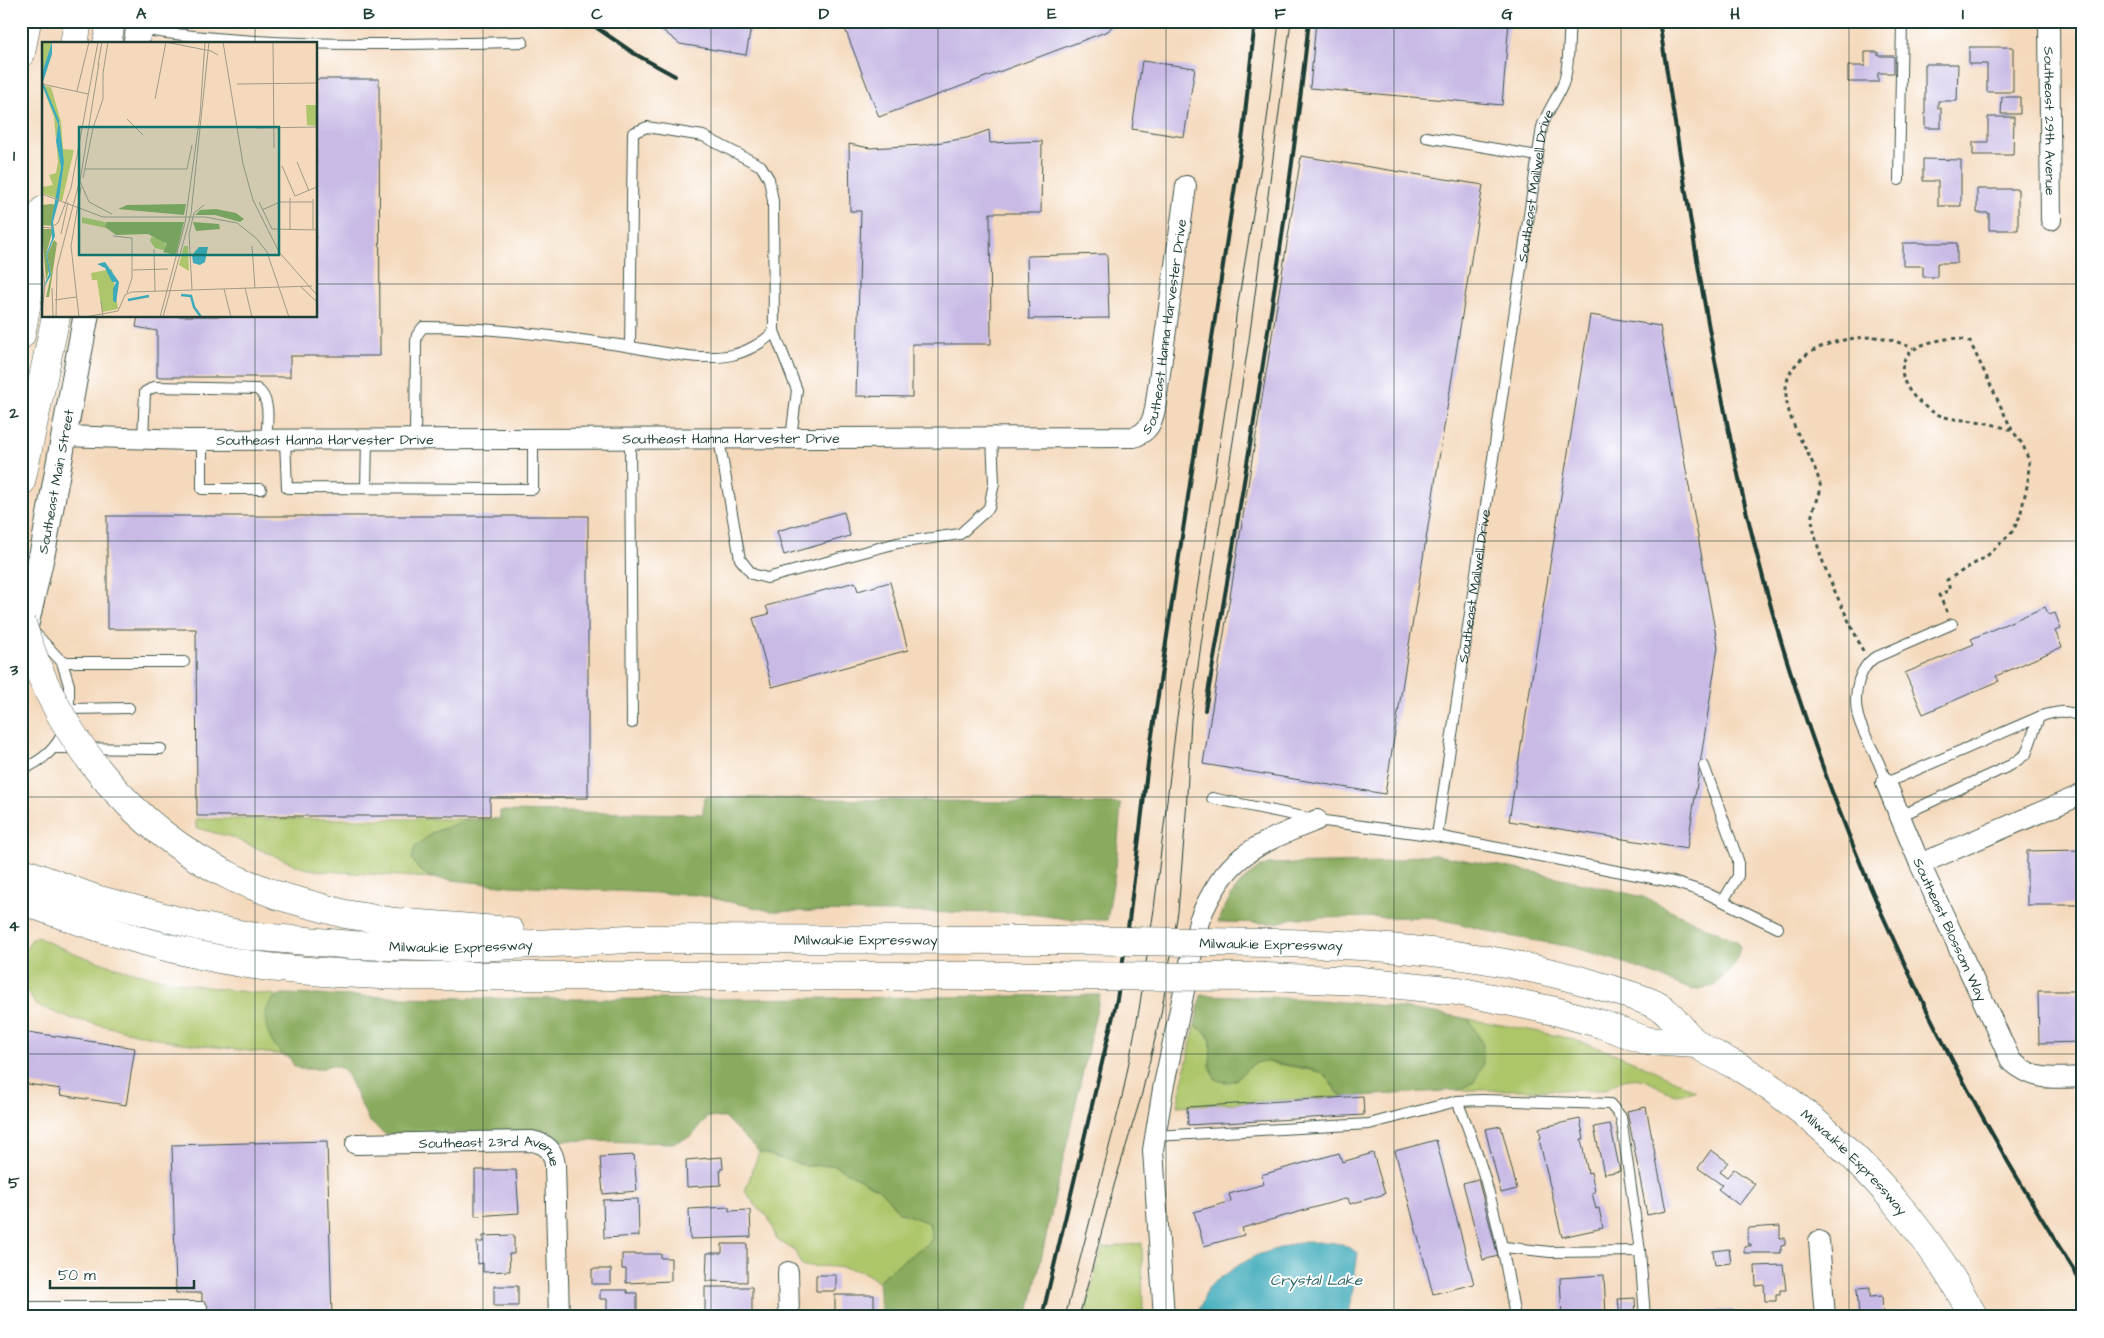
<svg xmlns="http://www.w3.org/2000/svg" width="2104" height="1338" font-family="'Architects Daughter',sans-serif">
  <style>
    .green { fill: #aec66b; stroke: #668250 }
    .forest { fill: #8aab5f; stroke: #54744a }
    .water { fill: #3caaba; stroke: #2e7477 }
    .building { fill: #c8bae5 }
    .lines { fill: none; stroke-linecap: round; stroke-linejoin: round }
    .service-casing { stroke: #3f5448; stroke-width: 12 }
    .minor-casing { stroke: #3f5448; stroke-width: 22 }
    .tertiary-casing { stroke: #3f5448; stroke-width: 27 }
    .primary-casing { stroke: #3f5448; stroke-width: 29 }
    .trunk-casing { stroke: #3f5448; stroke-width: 29 }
    .path { stroke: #3f5448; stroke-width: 3; stroke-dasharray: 4 4; stroke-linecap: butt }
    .service { stroke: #fff; stroke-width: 10 }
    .minor { stroke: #fff; stroke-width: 20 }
    .tertiary { stroke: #fff; stroke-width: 25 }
    .primary { stroke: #fff; stroke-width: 28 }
    .trunk { stroke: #fff; stroke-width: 28 }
    .tram { stroke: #1f3d34; stroke-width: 1 }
    .rail { stroke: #1f3d34; stroke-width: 4 }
    .trunk-bridge-casing { stroke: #3f5448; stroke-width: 29; stroke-linecap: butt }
    .trunk-bridge { stroke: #fff; stroke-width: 28 }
    .grid { fill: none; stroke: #1f3d34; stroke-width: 1; stroke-opacity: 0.55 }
    .labels { text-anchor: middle; stroke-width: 4; stroke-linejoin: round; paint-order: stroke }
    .street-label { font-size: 14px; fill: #1f3d34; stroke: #fff }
    .water-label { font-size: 15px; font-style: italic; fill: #296363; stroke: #fff }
    .inset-river { fill: none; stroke: #3caaba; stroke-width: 2.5 }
    .inset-road { fill: none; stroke: #9f9b86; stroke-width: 1 }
    .view { fill: #0f766e; fill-opacity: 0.15; stroke: #0f766e; stroke-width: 2.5 }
    .inset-edge { fill: none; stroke: #1f3d34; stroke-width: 2.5 }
    .neatline { fill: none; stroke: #1f3d34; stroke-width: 2 }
    .grid-label { font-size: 16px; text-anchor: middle; font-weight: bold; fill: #1f3d34 }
  </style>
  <rect width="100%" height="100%" fill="#fff"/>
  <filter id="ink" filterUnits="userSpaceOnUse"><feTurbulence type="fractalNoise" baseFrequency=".02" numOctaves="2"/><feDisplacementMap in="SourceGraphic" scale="10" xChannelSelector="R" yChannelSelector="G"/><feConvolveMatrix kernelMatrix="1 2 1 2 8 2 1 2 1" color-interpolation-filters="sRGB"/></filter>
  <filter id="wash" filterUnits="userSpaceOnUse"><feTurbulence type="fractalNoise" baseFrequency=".0096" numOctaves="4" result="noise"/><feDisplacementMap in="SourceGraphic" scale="20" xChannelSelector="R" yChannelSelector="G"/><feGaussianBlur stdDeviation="1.12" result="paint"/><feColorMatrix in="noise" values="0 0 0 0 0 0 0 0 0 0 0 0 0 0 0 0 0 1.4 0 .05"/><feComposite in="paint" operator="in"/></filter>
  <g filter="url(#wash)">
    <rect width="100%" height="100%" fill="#f4d9bc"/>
    <!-- green -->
    <path class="green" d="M196,819h272l-36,14 -17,14 -3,12 7,11 13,8 -110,-7 -19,-3 -72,-31 -35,-9z
      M37,937c75,36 156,51 239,58 -18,20 -9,43 7,60l-109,-13 -108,-25 -30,-12 -15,-23v-24l10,-18z
      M1469,1019c29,6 60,10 89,17 49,11 94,33 138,55 -6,1 -13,3 -19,3 -8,-1 -15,-5 -22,-9 -19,-11 -33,-7 -50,5h-146l15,-8 9,-37z
      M1195,1025c21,14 16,17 15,41l25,15 15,-16 12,-4 59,11 9,9 6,11 8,5 -167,9z
      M759,1152l47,14 28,-1 46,25 19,22 30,11 4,17 -48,34 -7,9c-14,-19 -54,-16 -76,-17l-8,-16 -17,-10 -9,-23 -11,-10 -12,-16z
      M1142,1243l1,74h-59l18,-69z"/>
    <!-- forest -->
    <path class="forest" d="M704,797l417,7 -5,62 -9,54 -39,-1 -45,-6 -252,-2 -73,-16 -188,-9 -78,-8 -13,-8 -7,-11 3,-12 17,-14 36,-14h32v-8l203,3z
      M1418,855h18l103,18 104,24 95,45 2,6 -5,17 -21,21 -22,4 -67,-27 -53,-16 -74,-13 -36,-10 -35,-7 -134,1 -16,5 -59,-1c12,-27 22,-45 50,-58l121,-2z
      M283,994c272,9 544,4 817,1l-72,322h-56l-3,-3 -77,1 -11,-6 -3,-26 7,-9 47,-34 -3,-17 -30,-11 -19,-22 -46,-25 -28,1 -47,-14 -34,-34 -18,-1 -15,19 -19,7 -118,-3 -33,-8 -137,2 -16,-13 -25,-52 -13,-4 -11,4h-20l-6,-3 -4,-8c-24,-8 -37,-56 -7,-64z
      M1201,995c90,2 180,7 268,24l14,26v20l-9,17 -15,8 -115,7c-10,-6 -13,-20 -24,-25 -6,-3 -54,-12 -60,-10 -22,5 -18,28 -45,17l-5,-13 1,-26 -3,-6 -13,-9z"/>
    <!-- water -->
    <path class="water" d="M1299,1242c26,1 36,-4 59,11l-9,64h-153l13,-31 30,-21 18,-10z"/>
    <g id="blocks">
      <!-- building -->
      <path class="building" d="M622,21h16l-6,8z
        M651,21h101l-6,34 -66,-11z
        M842,21h275l-9,10 -229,86z
        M1316,21h193l-7,84 -192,-17z
        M1969,47h44v45h-26v-28h-18z
        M1865,52h13v4h16v17h-16v9h-30v-16h17z
        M1142,61l53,7 -11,69 -52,-8z
        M1925,64h33l-1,37h-19v7h3v20h-16z
        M316,79h63l1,277h-90v21h-133v-46l-21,-4 2,-11h178z
        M2002,97h18v17h-19z
        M1988,117h26l-1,38h-40v-13h15z
        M989,130l1,13 52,-2 -1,72h-51l1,131h-79v53l-56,-1 5,-185h-11l-1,-67 21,4 53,-3 44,-7z
        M1301,156l182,29 -98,609 -182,-30z
        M1923,159l38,1v46h-23v-25h-15z
        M1977,189h41v41h-29v-17h-12z
        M1903,243h54v20h-20v14h-14v-11h-20z
        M1107,254l2,64 -80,1 -2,-63z
        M1590,315l70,11 58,321 -31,202 -178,-28z
        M844,512l6,24 -66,19 -7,-24z
        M107,516h481v282h-98v18h-293l-1,-187h-89z
        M855,582l3,9 32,-9 18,68 -136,37 -19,-69 16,-4 -3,-8z
        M2045,607l4,8 6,-2 6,15 -6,3 7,16 -66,29 3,5 -76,33 -18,-41 69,-29 -3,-5z
        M2083,850v55h-56v-54z
        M2038,991h45v51l-44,1z
        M21,1031l114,17 -9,57 -66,-10 1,-6 -40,-6z
        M1363,1096l1,19 -176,10 -1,-18z
        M1646,1107l20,104 -19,4 -20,-104z
        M1580,1119l4,20h-3l7,34 3,-1 4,20 -3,1 4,16 3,-1 4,20 -41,9 -23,-98 2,-1 -2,-10z
        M1610,1124l10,47 -16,3 -10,-47z
        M1501,1126l16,63 -16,4 -16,-64z
        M1436,1140l38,144 -41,10 -38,-143z
        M327,1141l5,176h-130v-24h-26l-4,-148z
        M1711,1150l17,12 -8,10 7,5 7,-8 21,15 -16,21 -21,-16 4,-4 -24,-17z
        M1339,1153l3,9 31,-9 12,41 -35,10 -2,-6 -106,30 2,7 -40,11 -10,-34 37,-11 -2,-7 35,-10 -3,-9z
        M634,1155l3,36 -34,3 -3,-37z
        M722,1157l1,12h-3l1,16 -34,2 -1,-27z
        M475,1170h41l3,43 -44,3z
        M1478,1179l20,77 -15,4 -20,-77z
        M638,1199l1,37 -35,2 -1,-38z
        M729,1207v4l21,-1 1,27 -61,2 -1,-30z
        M1780,1226v12h5v7l-4,1v7h-37v-7h7v-2h-3v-16z
        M514,1235v19h-5l1,17 -27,1v-9l-5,1 -1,-22h6v-6z
        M722,1244h25v38l-41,-1 1,-28h15z
        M1729,1249l2,14 -16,2 -2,-14z
        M622,1254h39v4h10v23l-45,2v-14h-4z
        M1783,1265l3,25h-6v4h-4v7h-11l-1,-16 -8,1 -1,-20z
        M592,1269h19v15h-19z
        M816,1275h20v16h-20z
        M1604,1275l2,42h-44l-2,-39z
        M494,1286h24v20h-24z
        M705,1287h47v29h-47z
        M1870,1287v10l12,-1 1,21h-24l-2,-29z
        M600,1290h27v3h10v24h-30v-18h-7z
        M835,1295h39v22h-39z
        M1635,1298l1,19h-16l-2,-18z
        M1708,1310h26v7h-26z
        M458,1312h23v5h-23z
        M1478,1313v4h-19v-1z"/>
    </g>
  </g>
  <g filter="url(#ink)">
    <use href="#blocks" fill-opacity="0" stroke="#3f5448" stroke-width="1"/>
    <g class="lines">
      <defs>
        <g id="service">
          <path d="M139,29c127,20 257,15 384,13"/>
          <path d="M1426,137l112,19"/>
          <path d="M1899,180l3,-159"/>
          <path d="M774,331l23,59 -6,48"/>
          <path d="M143,439l2,-47 9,-5 103,2c15,10 10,35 9,51"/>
          <path d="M630,439l2,284"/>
          <path d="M719,439l21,120 12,15 15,4 130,-35 63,-9 29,-26 5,-25 -2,-46"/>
          <path d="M202,440v49h59"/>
          <path d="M285,440l2,48 246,1v-50"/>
          <path d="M415,440l1,-98 1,-7 6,-8c66,0 131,9 196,18 32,5 82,17 113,10 14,-3 33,-13 42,-24l-1,-130 -4,-22 -8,-13 -58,-30 -56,-9 -14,6 -3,214"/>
          <path d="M366,488l1,-48"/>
          <path d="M33,631l29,31 7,23v29"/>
          <path d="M62,662h122"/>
          <path d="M70,709l59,-1"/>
          <path d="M2039,717c18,-6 27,-8 44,1"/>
          <path d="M53,748l108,1"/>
          <path d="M1704,766l34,94v16l-15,25"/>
          <path d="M21,770c21,-9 36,-21 44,-42"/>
          <path id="s1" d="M1212,798l105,22 120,16 105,-709c5,-16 15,-28 21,-43 7,-19 5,-43 7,-63"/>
          <path d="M1900,816l111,-51 15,-11 13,-37 -153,66c-9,-38 -40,-60 -27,-103 3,-9 8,-17 15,-22l78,-34"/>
          <path d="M1437,836l236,46 31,10 74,36"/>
          <path d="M1457,1101c30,69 46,142 58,216"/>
          <path d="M1155,1136l214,-12 88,-23 25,-1 128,4 11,13 19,134 5,66"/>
          <path d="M1504,1247l46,5 90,-1"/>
          <path d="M21,1307h181"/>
        </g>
        <g id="minor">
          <path id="s2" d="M2049,21l2,199"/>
          <path id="s3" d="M63,436l124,4 947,-3c14,-5 18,-14 21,-28l31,-223"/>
          <path id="s4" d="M1886,783l34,81 91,197c25,21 41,17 72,16"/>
          <path d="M1920,864l163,-70"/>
          <path id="s5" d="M356,1144l176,-3c15,3 21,9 23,24l4,152"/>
          <path d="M1819,1241l6,76"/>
          <path d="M788,1272l1,45"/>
          <path d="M1164,1317l-11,-167 10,-61 36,-168c26,-66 56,-76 118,-101"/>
        </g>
        <g id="tertiary">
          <path d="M136,44l4,-23"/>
          <path id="s6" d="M22,642l22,-97 42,-229"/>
        </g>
        <path id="primary" d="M107,44l4,-23
          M21,482l35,-166"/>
        <g id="trunk">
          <path d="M74,44l4,-23"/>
          <path d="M21,53l6,-32"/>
          <path d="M21,335l23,-125"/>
          <path id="s7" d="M21,871l75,28 102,27 51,10 104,9 105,3 170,-9 427,1"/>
          <path d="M279,896l66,18 50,8 115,9"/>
          <path d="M21,900c73,28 149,52 226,64 53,8 106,10 159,12h641"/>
          <path id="s8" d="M1272,943c107,1 215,10 318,40 19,6 52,14 68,23 16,9 25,28 40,39 12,8 27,15 41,22 15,9 31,20 46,31 77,58 143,133 189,219"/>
          <path d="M1265,977l96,4 97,10 97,20 46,13 46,17 50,3"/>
        </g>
      </defs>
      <!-- service casing -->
      <use href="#service" class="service-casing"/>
      <!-- minor casing -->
      <use href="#minor" class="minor-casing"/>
      <!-- tertiary casing -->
      <use href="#tertiary" class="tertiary-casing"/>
      <!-- primary casing -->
      <use href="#primary" class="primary-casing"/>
      <!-- trunk casing -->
      <use href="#trunk" class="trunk-casing"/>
      <!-- path -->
      <path class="path" d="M1947,612l-8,-17 11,-5 -3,-10 40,-24 26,-25 7,-15 8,-34 1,-21 -6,-16 -11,-15 -42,-88c-12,-5 -22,-4 -34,-1 -48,9 -40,47 -6,69 15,11 34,9 52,12 10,2 20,5 30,8
        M1863,651c-19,-42 -44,-85 -51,-131 -2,-12 11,-24 8,-36 -7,-29 -28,-52 -33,-81 -10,-49 47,-66 86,-66 14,0 27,6 40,11"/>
      <!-- service -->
      <use href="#service" class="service"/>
      <!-- minor -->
      <use href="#minor" class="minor"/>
      <!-- tertiary -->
      <use href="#tertiary" class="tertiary"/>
      <!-- primary -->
      <use href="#primary" class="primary"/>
      <!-- trunk -->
      <use href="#trunk" class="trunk"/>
      <!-- tram -->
      <path class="tram" d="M1065,1317l58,-224 16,-83 15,-101 23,-192 55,-351 4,-51 26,-155 17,-139
        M1079,1317l36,-135 26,-85 20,-83 17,-102 8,-98 5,-95 10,-75 48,-304 42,-319"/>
      <!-- rail -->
      <path class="rail" d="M587,21l48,33 40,22
        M1659,21c26,165 50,330 88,493 64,273 183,535 336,770
        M1205,710c40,-229 79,-458 104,-689
        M1042,1317l75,-318 12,-78 20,-166 94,-622 12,-112"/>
      <defs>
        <path id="trunk-bridge" d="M21,620c33,113 107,208 215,259 14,6 29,11 43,17
          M1055,940l217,3
          M1047,976l218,1"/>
      </defs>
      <!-- trunk-bridge casing -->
      <use href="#trunk-bridge" class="trunk-bridge-casing"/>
      <!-- trunk-bridge -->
      <use href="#trunk-bridge" class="trunk-bridge"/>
    </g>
  </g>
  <!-- grid -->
  <path class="grid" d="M255,21v23M483,21v1296M711,21v1296M938,21v1296M1166,21v1296M1394,21v1296M1621,21v1296M1849,21v1296M21,284h23M316,284h1767M255,316v1001M21,541h2062M21,797h2062M21,1054h2062"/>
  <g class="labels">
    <!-- street labels -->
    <g class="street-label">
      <text dy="5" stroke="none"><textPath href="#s2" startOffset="100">Southeast 29th Avenue</textPath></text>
      <text dy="5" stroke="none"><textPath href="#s1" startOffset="886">Southeast Mailwell Drive</textPath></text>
      <text dy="5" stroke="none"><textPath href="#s3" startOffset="1191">Southeast Hanna Harvester Drive</textPath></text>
      <text dy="5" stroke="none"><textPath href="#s3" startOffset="668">Southeast Hanna Harvester Drive</textPath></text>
      <text dy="5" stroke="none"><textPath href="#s3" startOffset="262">Southeast Hanna Harvester Drive</textPath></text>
      <text dy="5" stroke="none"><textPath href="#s6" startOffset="164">Southeast Main Street</textPath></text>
      <text dy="5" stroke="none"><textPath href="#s1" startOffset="481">Southeast Mailwell Drive</textPath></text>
      <text dy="5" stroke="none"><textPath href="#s4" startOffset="160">Southeast Blossom Way</textPath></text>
      <text dy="5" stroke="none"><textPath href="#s7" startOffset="855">Milwaukie Expressway</textPath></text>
      <text transform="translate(1271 944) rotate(1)" y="5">Milwaukie Expressway</text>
      <text dy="5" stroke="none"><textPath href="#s7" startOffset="450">Milwaukie Expressway</textPath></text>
      <text dy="5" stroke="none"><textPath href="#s5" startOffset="138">Southeast 23rd Avenue</textPath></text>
      <text dy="5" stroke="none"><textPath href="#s8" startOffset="646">Milwaukie Expressway</textPath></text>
    </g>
    <!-- water labels -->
    <g class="water-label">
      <text x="1316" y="1285">Crystal Lake</text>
    </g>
  </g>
  <!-- overview -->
  <g transform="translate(42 42)">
    <rect width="275" height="275" fill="#f4d9bc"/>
    <path d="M0,0h10l-10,31zM0,43l16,39 -2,17 5,26 -5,31 -14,-5v-6l11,-2 -4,-10 7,-2 2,-11 -4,-45zM2,44l7,1 10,35 2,27 11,1 -12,51 -3,-1 5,-38 -5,-23 1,-16zM264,63h11v21l-10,-1zM40,175l23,5 1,6 -24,-5zM109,195l7,1 10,8 -5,4 -8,-2 -5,-7zM142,204h4l1,25 -10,-6zM70,227l6,40 -16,3 -5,-32h-5l-1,-7z" fill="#aec66b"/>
    <path d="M9,162l5,1 -4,21 -10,-1v-20zM144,162l-2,11 -66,-6 9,-4zM174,167l20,4 8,6 -4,3 -25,-7h-20l5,-5zM64,180h78l-8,33 -13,-3 4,-8 -19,-10 -32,1 -11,-8zM151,180l26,2 1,5 -24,2zM0,187h11l-7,26 3,15 -3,11zM12,198l3,3 -8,54h-3l5,-22 -4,-20z" fill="#8aab5f"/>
    <path d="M10,0v12l-9,28 16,38 5,42 -5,38 -6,22 2,14 -8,19 4,20 -9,16 7,-17 -3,-19 6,-16 -1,-16 10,-56 -5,-26 2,-17 -16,-39v-12zM157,205h9l-3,15 -5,3 -7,-2 -1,-8zM63,220l14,20 -3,21 -3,-2v-12l3,-7h-4l-7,-14 -8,-4z" fill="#3caaba"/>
    <path class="inset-river" d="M139,253l10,1 3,11 7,10M86,258l21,-4"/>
    <path class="inset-road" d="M123,0l46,9 7,4M181,0l20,122 10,36 26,52 38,43M231,0l1,106M57,21l-19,118 9,21 23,12M56,23l4,-23M0,42l46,10M195,42l80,-1M35,49l12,-49M113,57l11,-57M85,77l16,16M214,86l61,-1M255,120l12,29M240,124l13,30 22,-9M43,127h102l5,-24M41,136l10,-50 10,-29v-26l5,-31M0,152l61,23h102l32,6 19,15 11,14 22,65M248,156v32M271,157v30M217,160l13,27 45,1M220,168l18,-8h33M0,185l8,1 8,-5 13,-35 27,-146M19,192l7,-32M71,194l19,2v40l-5,15M210,204l3,42M112,207l1,42M0,221l3,23 -3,26M91,228l35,-1M259,245l16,15M10,246l1,29M203,246l7,29M182,247l7,28M150,248l-3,-56 5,-21 10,-8M13,258l21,-3M59,259l2,16M14,275l1,-49 23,-89M37,275l-8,-71 10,-59M43,275l33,-6 7,-16 6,-3 181,-6M118,275l25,-94 15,-108 5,-73M121,275l28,-103 18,-172"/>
    <path class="view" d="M37,85h200v128h-200z"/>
    <rect width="275" height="275" class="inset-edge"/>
  </g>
  <!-- margin -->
  <rect width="2104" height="1338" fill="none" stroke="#fff" stroke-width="55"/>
  <!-- scale -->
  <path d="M50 1280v8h144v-8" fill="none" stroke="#1f3d34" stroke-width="2.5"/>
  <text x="58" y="1280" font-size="15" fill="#1f3d34" stroke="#ffffff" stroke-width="4" paint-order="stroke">50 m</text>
  <rect x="28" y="28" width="2048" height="1282" class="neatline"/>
  <g class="grid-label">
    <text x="141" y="19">A</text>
    <text x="369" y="19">B</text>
    <text x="597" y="19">C</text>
    <text x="824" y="19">D</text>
    <text x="1052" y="19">E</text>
    <text x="1280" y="19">F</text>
    <text x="1507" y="19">G</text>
    <text x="1735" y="19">H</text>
    <text x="1963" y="19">I</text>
    <text x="14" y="161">1</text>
    <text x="14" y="418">2</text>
    <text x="14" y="675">3</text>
    <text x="14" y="931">4</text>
    <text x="14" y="1188">5</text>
  </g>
</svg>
